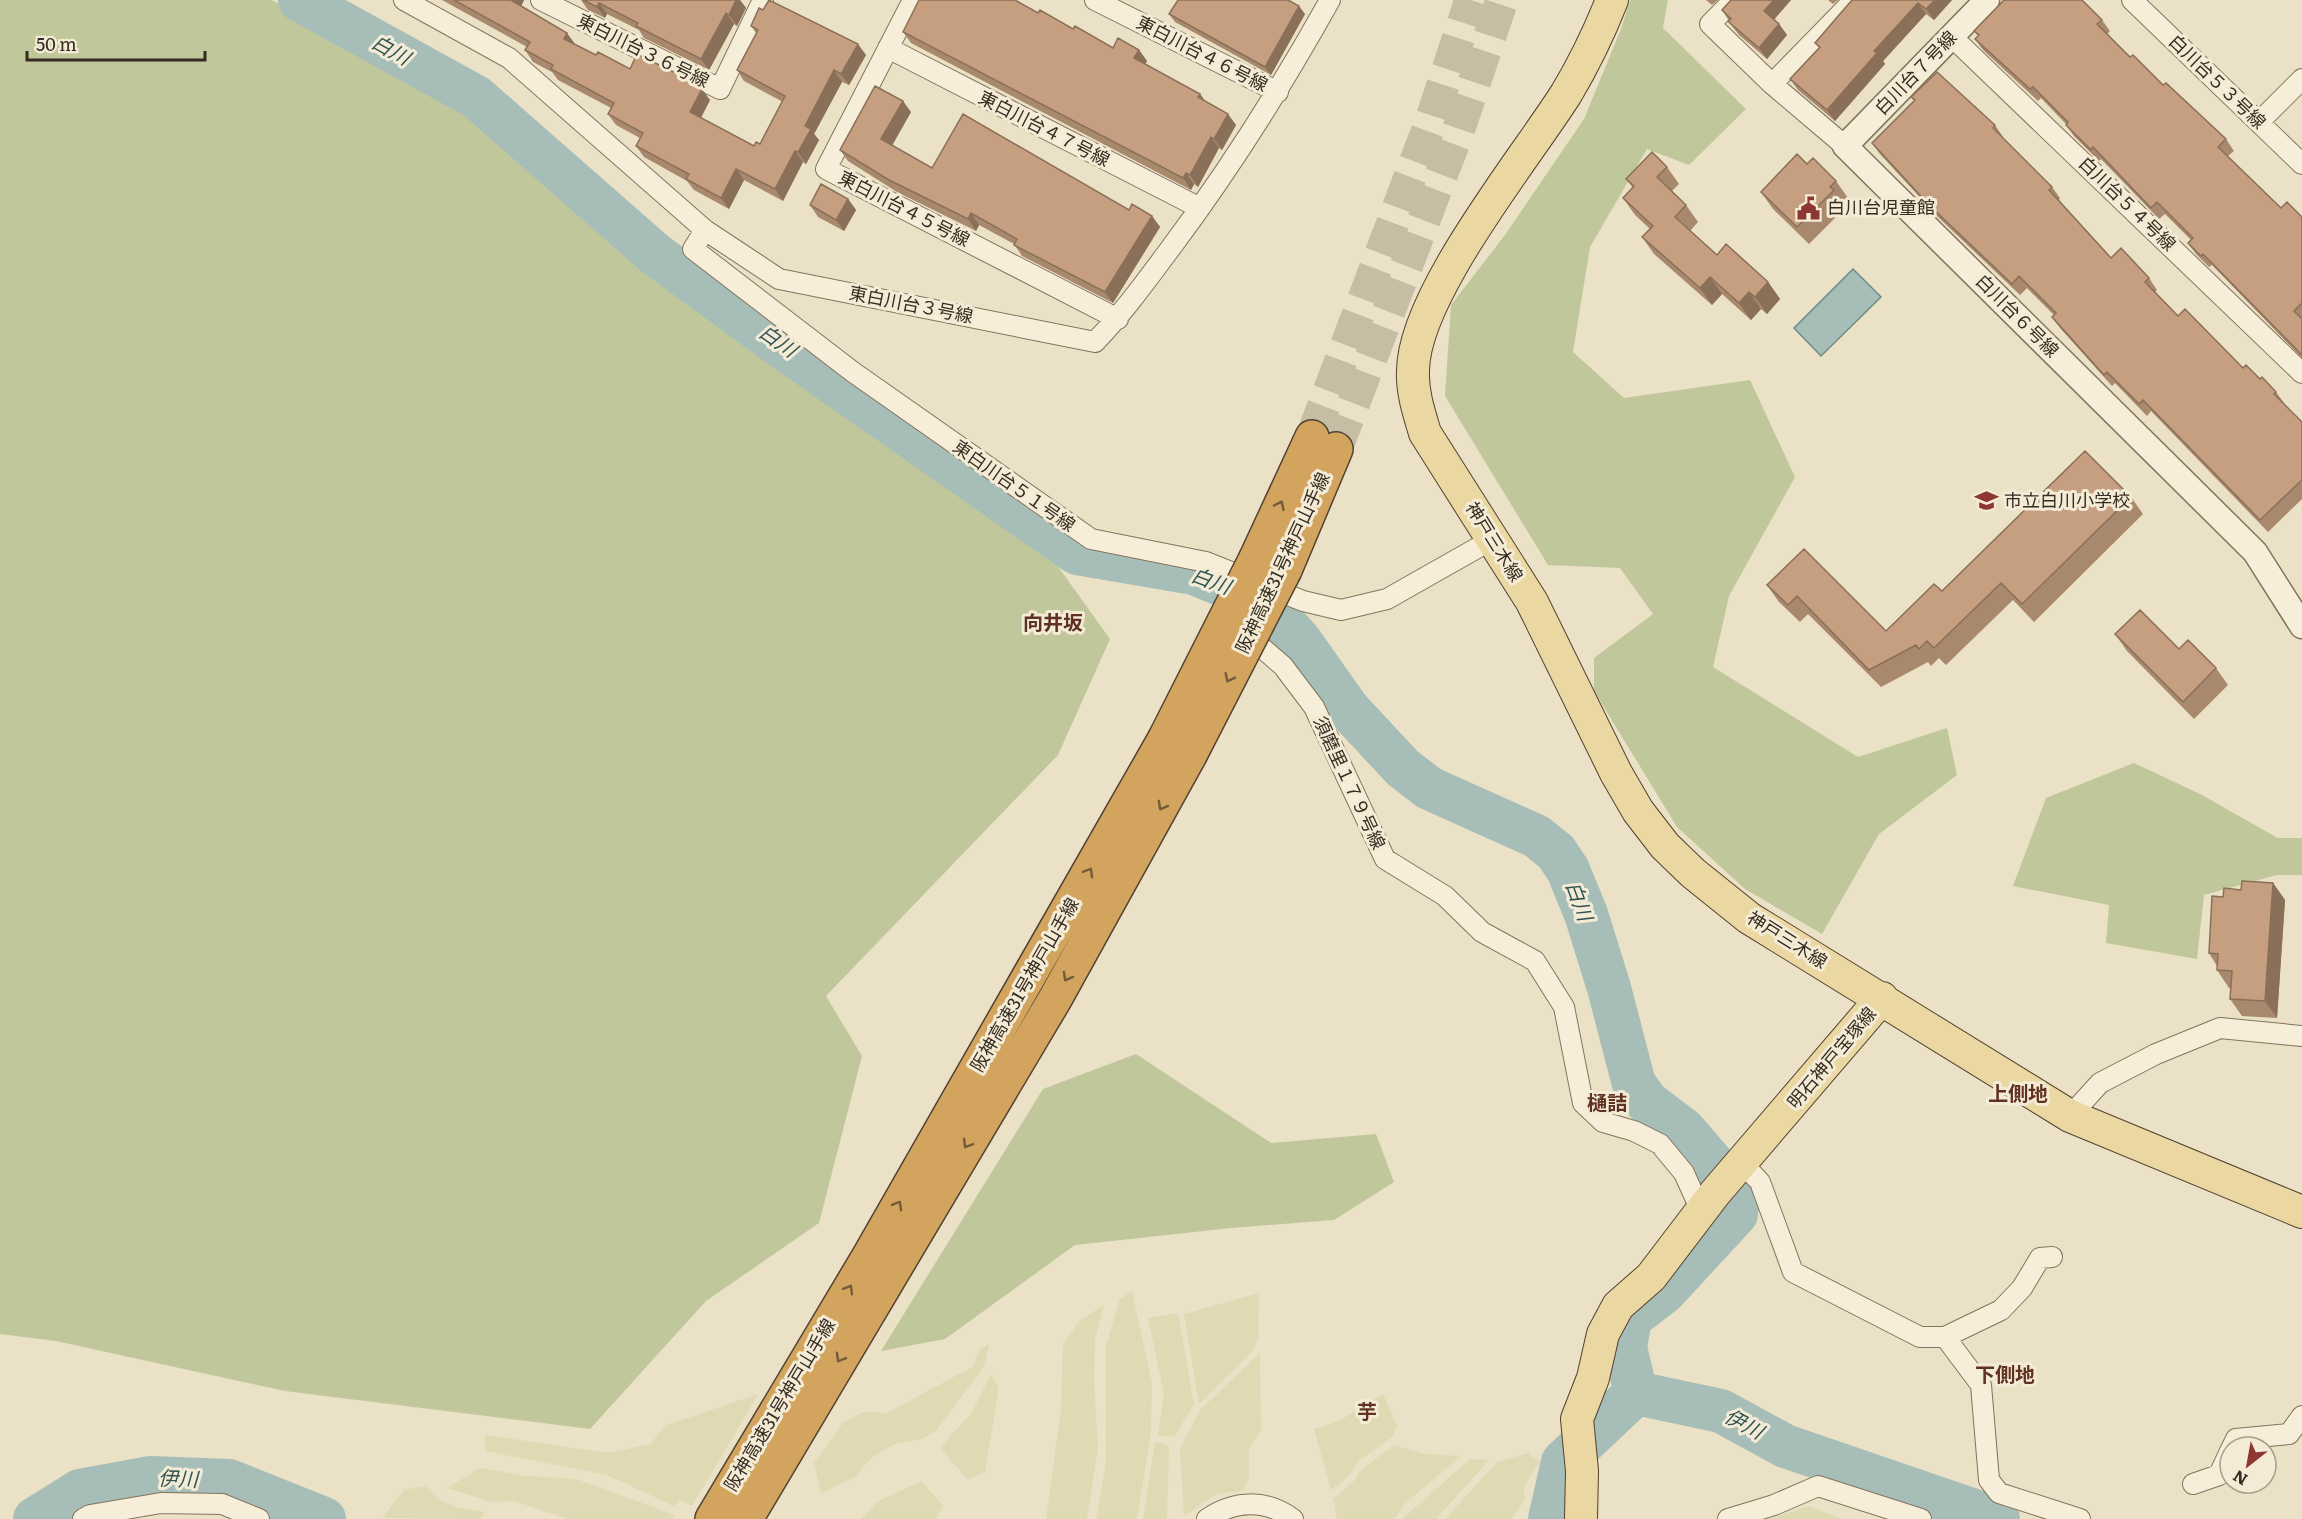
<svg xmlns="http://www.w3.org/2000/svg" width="2302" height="1519" font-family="Literata,'Noto Sans JP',serif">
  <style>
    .farmland { fill: #dfdab4 }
    .green { fill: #c0c89b }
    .water { fill: #a7beb8; stroke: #6e8c86; stroke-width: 1.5 }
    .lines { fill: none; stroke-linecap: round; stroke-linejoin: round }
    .river { stroke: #a7beb8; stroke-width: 44 }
    .motorway-tunnel { stroke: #c6bda5; stroke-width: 33; stroke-dasharray: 33 16; stroke-linecap: butt }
    .minor-casing { stroke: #84745d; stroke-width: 22 }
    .tertiary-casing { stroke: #84745d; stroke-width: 27 }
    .primary-casing { stroke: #524231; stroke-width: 34 }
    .motorway-casing { stroke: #524231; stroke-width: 36 }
    .minor { stroke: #f6eed8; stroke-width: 20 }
    .tertiary { stroke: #f6eed8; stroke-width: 24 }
    .primary { stroke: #ead7a1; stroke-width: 32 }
    .motorway { stroke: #d2a45e; stroke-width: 33 }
    .motorway-bridge-casing { stroke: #524231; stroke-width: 36; stroke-linecap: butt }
    .motorway-bridge { stroke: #d2a45e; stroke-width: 33 }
    .wall { fill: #a9896d }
    .shaded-wall { fill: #8a6f59 }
    .building { fill: #c59f7f; stroke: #8a6f59; stroke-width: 1.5 }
    .oneway { stroke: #745b39 }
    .labels { text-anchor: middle; stroke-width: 6; stroke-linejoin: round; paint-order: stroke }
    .street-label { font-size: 18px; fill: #362b20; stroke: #f3ebd5 }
    .poi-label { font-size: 18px; fill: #362b20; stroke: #f3ebd5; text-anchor: start }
    .water-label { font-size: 20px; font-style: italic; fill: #305453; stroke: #f3ebd5 }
    .neighbourhood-label { font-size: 20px; font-weight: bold; fill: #5f3223; stroke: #f3ebd5 }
  </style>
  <rect width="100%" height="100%" fill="#eae1c6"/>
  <!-- farmland -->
  <path class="farmland" d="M1132,1291l20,93 -1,48 -14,87h-41l10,-56v-117l14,-47z
    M1259,1293l-1,47 -7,12 -52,52 -15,-90z
    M1104,1305l-9,35 -1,41 4,67 -11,71h-41l15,-109 2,-65 16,-24z
    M1178,1313l16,91 -20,33 -16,-1 6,-42 -16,-76z
    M989,1344l-5,23 -48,64 -15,8 -27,5 -22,13 -17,20 -34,16 -7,-30 29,-40 19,-11 25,1 24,-13 63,-34 5,-16z
    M1260,1353l1,77 -12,20v28l-6,13 -27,3 -32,22 -4,-67 20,-39z
    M991,1374l8,14 -14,84 -17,8 -28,-32 32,-36z
    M758,1394l-66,112 -13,-6 -5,6 -67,-31 -122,-24v-16l123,18 42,-9 17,-19z
    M1383,1394l14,32 -5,11 -31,22 -14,19 -16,12 -17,-61 25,-8z
    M1155,1442l14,4 -2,73h-24z
    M1394,1445l30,9 37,2 -57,48 -9,15h-58l-4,-20 20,-17 8,-12z
    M1529,1453l3,5 9,3 -18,27 2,12 -14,19h-66l52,-57z
    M1470,1459l19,1 -53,59h-34z
    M480,1468l47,8 49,3 99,36 -2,4h-105l-54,-18 -22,1 -45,-14z
    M921,1481l22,25 -7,13h-75l16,-17z
    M425,1486l13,13 18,8 29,5 -4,7 -99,-1 22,-28z
    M1809,1506l32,13h-72z"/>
  <!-- green -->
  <path class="green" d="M0,0h272l209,111 106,98 49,53 403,278 71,99 -52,116 -232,241 36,60 -43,167 -113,78 -116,128 -305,-38 -229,-50 -56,-7z
    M1630,0h38l-5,28 83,81 -57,56 -42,-16 -57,98 -17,105 51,46 126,-18 45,97 -66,119 -16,71 145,90 89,-29 10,47 -78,59 -57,100 -77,-45 -68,-62 -83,-136v-33l59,-44 -33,-46 -72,-3 -103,-169 6,-91 54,-70 79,-116 37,-90z
    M2134,763l66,31 78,44h24v37h-25l-73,20 -7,64 -91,-16 3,-38 -96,-19 33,-88z
    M1136,1054l135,89 105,-9 18,48 -60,38 -103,8 -156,17 -130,94 -64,12 162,-262z"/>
  <!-- water -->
  <path class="water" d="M1853,269l28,28 -60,59 -27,-28z"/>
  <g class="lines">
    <!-- river -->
    <path class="river" d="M300,0l176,97 179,157 127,93 295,206 117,20 72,30 34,38 48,68 55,59 26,20 107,48 20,16 12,18 18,44 23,74 25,96 13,18 37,28 54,63 -2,21 -72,78 -34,26 -5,30 11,45
      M1636,1393l85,18 64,35 213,73
      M35,1519l45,-28 71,-13 78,3 95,38
      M1550,1519l13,-57 73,-69"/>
    <!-- motorway-tunnel -->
    <path class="motorway-tunnel" d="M1312,437l118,-313 41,-124
      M1336,449l121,-315 45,-134"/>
    <defs>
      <path id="minor" d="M404,0l105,58 196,172 74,49 316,63c27,-28 49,-58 72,-89 61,-81 114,-165 163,-253
        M541,0l179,89 43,-89
        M913,0l-87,169 292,150
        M1095,0l183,92
        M1734,0l-24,24 62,60 73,62
        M2132,0l170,164
        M1951,36l351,337
        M888,48l312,160
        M1772,84l82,-84
        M2259,122l43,-43
        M705,230l-12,19 160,123 238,167 115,23 97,39 38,9 46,-11 106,-60
        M1244,632l39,34 31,41 71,152 60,37 37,36 53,29 29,46 19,96 20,19 31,9 26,13 24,29 17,38
        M2070,1116l30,-33 56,-29 64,-26 82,8
        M1743,1164l17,18 33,90 127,65h25l56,-27 21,-22 18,-30 12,-1
        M1945,1337l36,48 8,95 10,13 81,26
        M2232,1447l4,-8 53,-5 13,-18
        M2193,1484l26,-9 11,-24
        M83,1519l7,-4 71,-12 61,1 37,15
        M1207,1519c27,-19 59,-20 86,0
        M1728,1519l46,-14 44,-19 103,33"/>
      <path id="tertiary" d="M1987,0l-142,146 410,406 47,74"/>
      <path id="primary" d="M1612,0c-13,33 -28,64 -46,94 -42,66 -153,202 -153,277 -1,21 6,42 12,62l107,169 84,171 22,38 27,35 28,27 56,45 321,198 232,96
        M1581,1519l1,-48 -5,-52 16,-41 10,-44 15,-28 33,-29 64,-84 167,-195"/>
      <path id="motorway" d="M1256,558l56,-121
        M1285,570l51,-121
        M712,1519l157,-263 295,-516
        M746,1519l309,-520 135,-244"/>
    </defs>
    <!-- minor casing -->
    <use href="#minor" class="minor-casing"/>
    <!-- tertiary casing -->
    <use href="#tertiary" class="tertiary-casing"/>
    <!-- primary casing -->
    <use href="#primary" class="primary-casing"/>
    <!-- motorway casing -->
    <use href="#motorway" class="motorway-casing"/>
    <!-- minor -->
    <use href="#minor" class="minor"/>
    <!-- tertiary -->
    <use href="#tertiary" class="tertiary"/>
    <!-- primary -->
    <use href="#primary" class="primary"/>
    <!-- motorway -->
    <use href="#motorway" class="motorway"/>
    <defs>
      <path id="motorway-bridge" d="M1164,740l92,-182
        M1190,755l95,-185"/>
    </defs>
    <!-- motorway-bridge casing -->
    <use href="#motorway-bridge" class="motorway-bridge-casing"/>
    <!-- motorway-bridge -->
    <use href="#motorway-bridge" class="motorway-bridge"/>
  </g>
  <!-- wall -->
  <path class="wall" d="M442,0h82l-3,6 53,38 22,11 114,45 -9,18 53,28 6,-2 23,-42 -39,-21 -7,-11 19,-37 -5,-7 115,29 -17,30 -7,-3 -28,52 5,6 -13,24 -3,-2 -20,39 -39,-21 -15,29 -35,-19 -7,-9 -43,-24 -8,-11 4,-8 -24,-13 -8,-11 3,-6 -53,-28 -6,-8 -19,-10 -8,-12 2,-3z
    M581,0h159l6,8 -9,18 -3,-2 -25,46 -65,-32 -5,-8 -32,-16 -2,4 -17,-8z
    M1706,0h12l-6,5z
    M1731,0h60l-17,19 5,5 8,11 -20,24 -28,-24 -11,-14h1l-7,-11z
    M1828,0h10l-5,4z
    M1852,0h100l-18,20 -8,-6 -43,47 2,3 -50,57 -37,-31 -8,-11 29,-31 -4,-5z
    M1038,13l75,35 26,2 8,11 -2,3 55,30 6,8 30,23 -14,25 -3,-2 -21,39 -4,-3 -3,6 -280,-147 -8,-11z
    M1169,14h136l-34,61 -96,-53z
    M2102,20l8,11 -3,3 23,23 96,82 8,12 -6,5 53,52 21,9v141l-90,-93 -3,2 -13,-13 -8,-11 3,-3 -26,-26 -6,5 -58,-60 -2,2 -25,-25 -8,-11v-1l-25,-26 -3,3 -55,-51 -8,-11 3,-3 -4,-5z
    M1911,97l84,28 8,12h-1l50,50 8,11 -1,2 52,58 38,20 8,12 -2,2 23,24 65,52 33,24 8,11v1l18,18v77l-34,33 -117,-121 -4,5 -32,-33 -3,3 -52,-58 -8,-11 2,-2 -27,-27 -7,7 -82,-78 -58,-63 -8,-11 42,-42z
    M911,112l-19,33 40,23 220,48 8,11 -47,76 -91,-47 -8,-12 -35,-19 -3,6 -79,-39 -49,-31 -8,-11z
    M1807,164l29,17 12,17 -5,5 3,4 -37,37 -36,-35 -12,-17z
    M1667,167l12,17 -7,7 14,14 12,17 -8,9 27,24 51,27 12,17 -13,15 -6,-5 -10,11 -29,-26 -10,11 -58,-51 -12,-17 8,-8 -15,-14 -12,-17 10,-10 -7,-9z
    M848,199l8,11 -12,21 -26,-14 -8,-12z
    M2131,497l12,17 -109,108 -21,-22 -67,65 -7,-7 -8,8 -3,-4 -47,25 -73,-73 -8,8 -21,-20 -12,-17 119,46 56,-40z
    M2115,634l64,15 37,19 12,17 -34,34 -67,-68z
    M2273,883l12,17 -8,118 -35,-2 -12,-17 1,-11h-2l-12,-18v-4l-8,-13 14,-56 18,-7z"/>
  <!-- shaded-wall -->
  <path class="shaded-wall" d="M511,0h13l-5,11z
    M736,0h4l6,8 -9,18 -8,-11z
    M1774,0h17l-19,22 -8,-11z
    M1935,0h17l-18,20 -8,-11z
    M599,3l8,11 -2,4 -8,-11z
    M1918,3l8,11 -43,47 2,3 -50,57 -8,-11 47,-59z
    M1299,6l6,8 -34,61 -6,-8z
    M726,13l8,11 -25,46 -8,-11z
    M1779,24l8,11 -20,24 -8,-11z
    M567,33l8,11 -4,6 -7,-11z
    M858,44l8,11 -17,30 -8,-11z
    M1139,50l8,11 -5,8 -8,-11z
    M834,70l8,12 -28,52 5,6 -13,24 -8,-12 7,-26z
    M702,89l8,11 -12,23 -8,-11z
    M1200,94l8,11 -10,-8z
    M903,101l8,11 -22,39 -8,-12z
    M1228,114l8,11 -14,25 -8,-11z
    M1211,137l8,11 -21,39 -8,-12z
    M795,151l8,11 -20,39 -8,-12z
    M736,169l8,11 -15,29 -8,-11z
    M1186,173l8,11 -3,6 -8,-12z
    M848,199l8,11 -12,21 -8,-11z
    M971,213l8,12 -3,6 -8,-12z
    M1152,216l8,11 -47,76 -8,-11z
    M1710,277l12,17 -10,11 -12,-17z
    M1768,282l12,17 -13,15 -12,-17z
    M1749,292l12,17 -10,11 -12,-17z
    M2273,883l12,17 -8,118 -12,-17z"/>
  <!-- building -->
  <path class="building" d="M454,0h57l56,33 -3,6 32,16 2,-3 32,17 7,-15 53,26 12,9 -12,23 64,34 2,-4 4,2 25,-48 -48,-26 21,-40 -7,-4 8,-18 4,2 6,-10 89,44 -17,30 -7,-4 -29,56 6,3 -13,23 -3,-1 -20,38 -39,-20 -15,29 -35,-19 3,-5 -53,-28 7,-13 -35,-19 6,-11 -63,-34 2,-4 -28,-15 5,-8z
    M583,0h153l-7,15 -3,-2 -25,46 -65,-33 2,-3 -39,-20 -2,4z
    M919,0h96l23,13 2,-3 33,19 2,-3 38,22 5,-10 21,12 -5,8 66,36 -2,3 30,17 -14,25 -3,-2 -21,38 -4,-2 -3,5 -280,-146z
    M1178,0h110l11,6 -34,61 -96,-53z
    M1731,0h43l-10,11 15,13 -20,24 -28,-24 -3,-3 3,-2 -9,-9z
    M1852,0h83l-9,9 -8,-6 -44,48 3,2 -50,57 -37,-31 30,-32 -5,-4z
    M2004,0h78l20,20 -5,4 33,33 3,-2 30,30 3,-2 60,56 -8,8 63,61 6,-6 15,15v86l-8,8 8,8v36l-99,-101 -2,2 -13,-13 5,-5 -36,-36 -6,6 -58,-61 -2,3 -25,-25 2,-3 -35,-35 -3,2 -55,-50 4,-4 -5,-4z
    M1937,72l58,53 -2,3 59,59 -3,3 62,68 10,-10 28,30 -4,4 33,34 7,-7 58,59 3,-3 14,14 2,-2 14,15 -2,2 28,28v58l-42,40 -117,-120 -4,4 -32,-32 -3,3 -52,-58 4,-4 -37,-37 -7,8 -82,-78 -58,-63 43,-43 -4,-3z
    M875,86l28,15 -22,38 51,29 31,-54 166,96 3,-6 20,12 -47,76 -91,-47 3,-6 -46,-26 -3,6 -79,-39 -49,-30z
    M1652,152l15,15 -10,10 29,28 -11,12 42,38 9,-11 42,38 -13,15 -6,-5 -10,11 -29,-26 -10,11 -58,-51 11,-11 -30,-28 11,-12 -8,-7z
    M1797,154l10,10 6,-6 23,23 -6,6 4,3 -37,37 -36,-35z
    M821,184l27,15 -12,21 -26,-15z
    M2085,451l46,46 -109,107 -21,-21 -67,65 -7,-7 -8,8 -3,-4 -47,25 -72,-74 -9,9 -21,-20 37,-36 82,82 48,-47 8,7z
    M2140,610l39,39 9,-9 28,28 -33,34 -68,-68z
    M2242,881l31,2 -8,118 -35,-2 2,-28 -15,-1 1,-16 -9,-1 3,-57 11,1 1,-9 17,2z"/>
  <!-- one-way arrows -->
  <defs><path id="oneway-chevron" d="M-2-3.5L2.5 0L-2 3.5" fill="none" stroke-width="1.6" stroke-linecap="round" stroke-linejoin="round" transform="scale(1.5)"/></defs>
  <g class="oneway">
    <use href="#oneway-chevron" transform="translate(1280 505) rotate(-65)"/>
    <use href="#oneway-chevron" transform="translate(1229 678) rotate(117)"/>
    <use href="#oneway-chevron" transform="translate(1162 806) rotate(119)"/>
    <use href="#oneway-chevron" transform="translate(1089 872) rotate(-60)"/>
    <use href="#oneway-chevron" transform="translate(1067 977) rotate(119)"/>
    <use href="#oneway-chevron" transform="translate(967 1144) rotate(121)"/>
    <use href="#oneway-chevron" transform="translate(898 1205) rotate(-60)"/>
    <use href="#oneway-chevron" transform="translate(849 1289) rotate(-59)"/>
    <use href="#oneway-chevron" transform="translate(840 1358) rotate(120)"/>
  </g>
  <!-- icons -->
  <defs>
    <symbol id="civic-bare" viewBox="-9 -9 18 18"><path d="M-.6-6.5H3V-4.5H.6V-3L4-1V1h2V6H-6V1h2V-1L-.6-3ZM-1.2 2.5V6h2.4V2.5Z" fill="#8e3632" stroke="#f3ebd5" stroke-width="2.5" paint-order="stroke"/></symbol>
    <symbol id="school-bare" viewBox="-9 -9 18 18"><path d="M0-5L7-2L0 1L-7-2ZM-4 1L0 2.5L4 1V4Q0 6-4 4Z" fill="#8e3632" stroke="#f3ebd5" stroke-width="2.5" paint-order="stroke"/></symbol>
  </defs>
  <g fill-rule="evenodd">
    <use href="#civic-bare" x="1792" y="192" width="33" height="33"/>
    <use href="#school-bare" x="1970" y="484" width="33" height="33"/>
  </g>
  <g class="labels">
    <!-- street labels -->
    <g class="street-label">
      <text transform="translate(643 51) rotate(26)" y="6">東白川台３６号線</text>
      <text transform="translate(1202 54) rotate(27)" y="6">東白川台４６号線</text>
      <text transform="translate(1916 73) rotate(-46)" y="6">白川台７号線</text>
      <text transform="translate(2217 82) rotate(44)" y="6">白川台５３号線</text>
      <text transform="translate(1044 129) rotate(27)" y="6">東白川台４７号線</text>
      <text transform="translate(2127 204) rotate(44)" y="6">白川台５４号線</text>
      <text transform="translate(904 209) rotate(27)" y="6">東白川台４５号線</text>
      <text transform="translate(911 305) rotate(11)" y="6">東白川台３号線</text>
      <text transform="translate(2017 316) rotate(45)" y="6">白川台６号線</text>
      <text transform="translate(1014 486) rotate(35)" y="6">東白川台５１号線</text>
      <text transform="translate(1494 542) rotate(58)" y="6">神戸三木線</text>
      <text transform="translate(1283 563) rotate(-65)" y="6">阪神高速31号神戸山手線</text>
      <text transform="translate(1349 783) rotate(65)" y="6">須磨里１７９号線</text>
      <text transform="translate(1787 940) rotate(32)" y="6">神戸三木線</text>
      <text transform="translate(1025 985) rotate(-60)" y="6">阪神高速31号神戸山手線</text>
      <text transform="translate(1832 1058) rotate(-50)" y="6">明石神戸宝塚線</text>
      <text transform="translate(780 1405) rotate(-59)" y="6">阪神高速31号神戸山手線</text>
    </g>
    <!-- poi labels -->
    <g class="poi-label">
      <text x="1827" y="214">白川台児童館</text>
      <text x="2004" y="507">市立白川小学校</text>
    </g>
    <!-- water labels -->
    <g class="water-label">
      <text transform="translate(391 50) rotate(29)" y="7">白川</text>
      <text transform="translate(778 341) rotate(35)" y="7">白川</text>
      <text transform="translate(1211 581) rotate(20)" y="7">白川</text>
      <text transform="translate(1579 901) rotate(70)" y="7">白川</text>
      <text transform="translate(1744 1424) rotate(28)" y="7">伊川</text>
      <text transform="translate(178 1479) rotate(2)" y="7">伊川</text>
    </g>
    <!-- neighbourhood labels -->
    <g class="neighbourhood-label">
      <text x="1053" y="630">向井坂</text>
      <text x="2018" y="1101">上側地</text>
      <text x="1607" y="1110">樋詰</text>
      <text x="2005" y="1382">下側地</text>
      <text x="1367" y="1419">芋</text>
    </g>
  </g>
  <!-- north arrow -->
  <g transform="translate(2248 1465) rotate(211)"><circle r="28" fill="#f3ebd5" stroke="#a79e8d" stroke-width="1.5"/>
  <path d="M0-4.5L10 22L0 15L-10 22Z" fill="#8e3632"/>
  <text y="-9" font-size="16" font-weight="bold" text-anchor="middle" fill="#362b20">N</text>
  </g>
  <!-- scale -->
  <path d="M27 51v9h178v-9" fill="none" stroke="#362b20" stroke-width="3"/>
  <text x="36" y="51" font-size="18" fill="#362b20" stroke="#f3ebd5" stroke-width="4.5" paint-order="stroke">50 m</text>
</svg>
